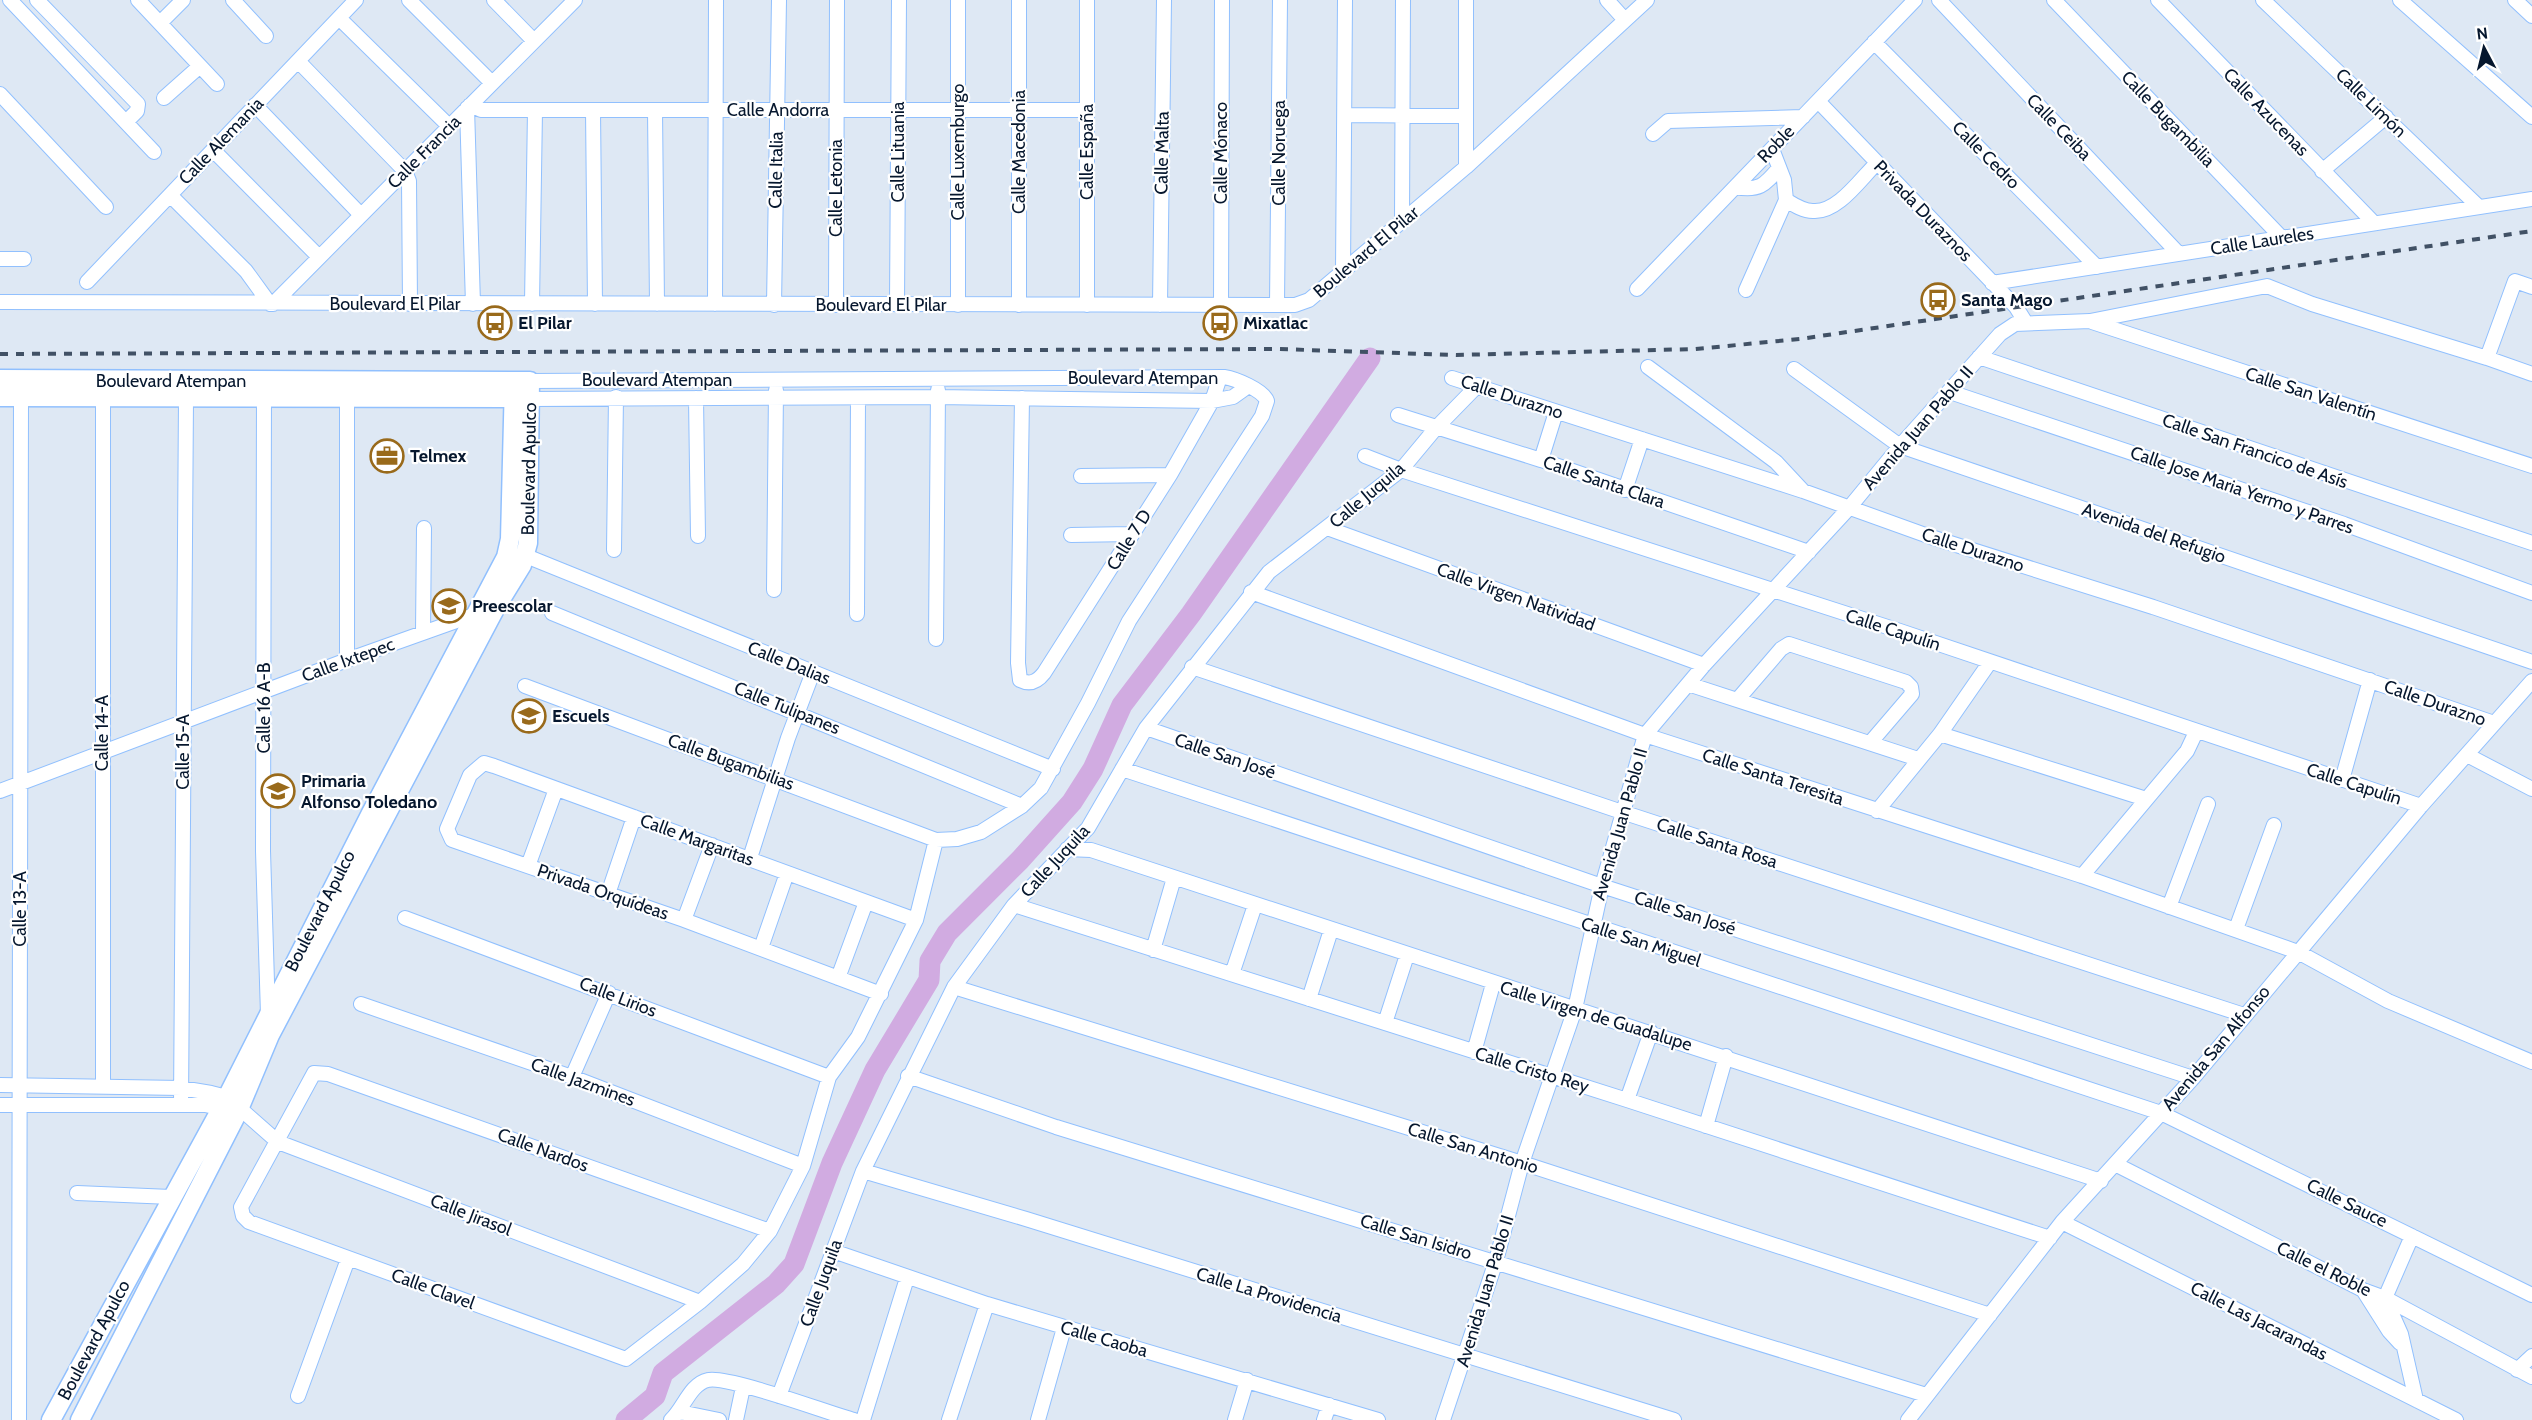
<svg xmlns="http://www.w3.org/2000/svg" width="2532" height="1420" font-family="Cabin,sans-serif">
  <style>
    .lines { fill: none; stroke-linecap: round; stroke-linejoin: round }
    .river { stroke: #d1abe1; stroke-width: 21 }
    .street-casing { stroke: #91c0fe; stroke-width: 16 }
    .secondary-casing { stroke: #91c0fe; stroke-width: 21 }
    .street { stroke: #fff; stroke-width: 14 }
    .secondary { stroke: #fff; stroke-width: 18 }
    .rail { stroke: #415165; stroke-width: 4; stroke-dasharray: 8 8; stroke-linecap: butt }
    .labels { text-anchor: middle; stroke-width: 4.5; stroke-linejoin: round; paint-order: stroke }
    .street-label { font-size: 18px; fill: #06172e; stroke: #fff }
    .poi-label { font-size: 18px; font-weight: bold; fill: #06172e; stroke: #fff; text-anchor: start }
  </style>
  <rect width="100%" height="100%" fill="#dee8f4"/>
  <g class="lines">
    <!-- river -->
    <path class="river" d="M626,1420l29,-24 8,-23 113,-89 18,-20 38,-101 43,-93 54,-90 1,-19 17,-28 73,-73 52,-58 21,-33 29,-64 69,-91 179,-256"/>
    <defs>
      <path id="street" d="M10,0l144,152
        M37,0l101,104 -1,7 -10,10
        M138,0l79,84
        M233,0l33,36
        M409,0l83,83
        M494,0l40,41
        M1087,0v305
        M1466,0v167
        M1607,0l18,20
        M1939,0l240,254
        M2054,0l228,238
        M2158,0l216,223
        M2263,0l216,207
        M2400,0l132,117
        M2515,0l17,16
        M339,18l110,108
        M160,23l23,-23
        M1874,42l223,225
        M298,61l107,110 4,10 1,123
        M0,94l106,113
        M164,98l36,-32
        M1818,101l198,206 10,16
        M255,105l106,110
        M470,105l11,5h606
        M467,108l6,196
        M593,110l2,194
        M655,110l2,194
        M1345,115l121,1
        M1653,134l15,-13 135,-4
        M213,150l106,107
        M2322,171l64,-54
        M1735,187c24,4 29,-1 44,-19
        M170,195l76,76 24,33
        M1786,200c8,5 17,11 27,11 25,2 48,-33 64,-48
        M1402,222l1,-222
        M0,259h24
        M1343,272l2,-272
        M87,282l269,-282
        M1992,283l540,-84
        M1637,289l278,-289
        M1746,290l40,-90 -2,-20 -12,-31
        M0,302l1295,3 14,-5 157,-133 181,-167
        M273,304l302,-304
        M532,304l3,-194
        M715,304l1,-304
        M774,305l5,-305
        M836,305l1,-305
        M897,305l2,-305
        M958,305v-305
        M1019,305v-305
        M1160,305l4,-305
        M1221,305l1,-305
        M1277,305l3,-305
        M2092,322l440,144
        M1979,357l553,186
        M2487,358l28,-77 17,6
        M1648,367l128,95 27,29
        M1794,369l106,77 632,216
        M1452,378l351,113 128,46 222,70 341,116
        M103,388v698
        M264,389l-1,462 5,164
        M1950,392l394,132 188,69
        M696,398l2,138
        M1022,398l-4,265 2,17c10,5 17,2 24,-7l126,-198 42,-74 8,-24
        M530,399l408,-2 274,4 21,-4 14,-10
        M1398,415l143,45 268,92
        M1365,456l36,14 499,161 521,175
        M1541,460l15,-48
        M1081,476l89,-1
        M1625,490l17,-51
        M1327,528l377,137
        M1071,535l61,-1
        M614,550l2,-153
        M526,556l527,213
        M774,590l2,-200
        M1251,592l394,143 437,141 216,76 90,49 144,61
        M552,613l470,193
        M857,614l1,-216
        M423,632l1,-104
        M936,639l2,-249
        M347,660v-261
        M1192,667l430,145 622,203
        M1688,684l230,75
        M525,686l411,154 21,-1 24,-7 41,-26 19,-18 47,-85 41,-82 133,-205 5,-15c-4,-11 -31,-22 -43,-24l-694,4
        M1738,699l43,-50 8,-5 117,38 5,5 1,7 -42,49
        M1146,728l456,158 591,192
        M1940,734l206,65
        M2467,755l65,34
        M1122,769l1039,344 371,182
        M2342,780l28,-100
        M0,791l347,-131 132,-47
        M1877,811l63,-77 50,-72
        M1067,849l24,1 1010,331
        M750,858l38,-120 25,-66
        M528,866l28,-77
        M2082,876l105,-125 9,-19
        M608,894l26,-77
        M1014,905l613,195 423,138
        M2169,907l39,-103
        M405,918l424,159
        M684,920l28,-75
        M2236,929l38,-104
        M761,948l26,-75
        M1153,950l21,-72
        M1232,974l23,-69
        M838,978l28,-76
        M954,987l568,176 468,152
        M881,994l-197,-74 -232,-80 -5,-11 23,-54 14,-12 10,3 422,154
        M1309,999l22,-69
        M361,1004l211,73 231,89
        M1385,1023l22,-68
        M1474,1052l19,-68
        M908,1076l148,51 870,268
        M572,1077l37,-84
        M0,1085l181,3 30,5 16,4 51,45 422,160
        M1627,1100l24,-68
        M0,1105h205l24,5
        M181,1105l5,-706
        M1706,1126l20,-70
        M2115,1164l248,126 22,8 147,79
        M863,1171l163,48 648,201
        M77,1193l94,4
        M2062,1222l394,198
        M770,1231l-442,-157 -14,-1 -73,134 2,9 6,6 377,137 74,-57 43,-38 27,-33 33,-65 26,-89 29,-40 58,-117 20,-80
        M2412,1236l-27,62 16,36 15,66
        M833,1251l154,53 391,116
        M2363,1290l26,41 11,12
        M2517,1370l15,-14
        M298,1396l50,-137
        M779,1396l84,-225 91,-184 60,-82 74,-77 58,-100 123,-156 132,-102 35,-42 42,-43
        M680,1412l39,8
        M19,1420l2,-1023
        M671,1420c13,-12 19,-36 37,-40 19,-5 120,33 146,40
        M736,1420l7,-33
        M863,1420l44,-142
        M949,1420l38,-116
        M1038,1420l26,-92
        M1235,1420l12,-40
        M1324,1420l5,-15
        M1443,1420l53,-159 26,-98 53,-154 27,-123 43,-151 59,-70 145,-157 51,-62 100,-112 15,-10 75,-3 177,-35 45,18 175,54 45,16
        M1908,1420l154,-198 131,-144 228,-272 111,-125"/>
      <path id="secondary" d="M0,379l530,2 -2,162 -6,22 -27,44 -225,426 -33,79 -157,306
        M0,397l526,1
        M51,1420l171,-313 149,-294 135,-256 4,-18 4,-158"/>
    </defs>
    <!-- street casing -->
    <use href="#street" class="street-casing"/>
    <!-- secondary casing -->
    <use href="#secondary" class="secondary-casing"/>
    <!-- street -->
    <use href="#street" class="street"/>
    <!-- secondary -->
    <use href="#secondary" class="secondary"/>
    <!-- rail -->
    <path class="rail" d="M0,354l1278,-5 178,6 239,-6 105,-10 732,-108"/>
  </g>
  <!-- icons -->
  <defs>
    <symbol id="bus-ring" viewBox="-11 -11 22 22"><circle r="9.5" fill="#fff" stroke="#996a1b" stroke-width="1.5"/><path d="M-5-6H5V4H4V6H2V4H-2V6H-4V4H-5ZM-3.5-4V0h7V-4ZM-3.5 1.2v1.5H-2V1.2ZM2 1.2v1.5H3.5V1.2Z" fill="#996a1b"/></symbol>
    <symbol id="office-ring" viewBox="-11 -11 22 22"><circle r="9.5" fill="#fff" stroke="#996a1b" stroke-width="1.5"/><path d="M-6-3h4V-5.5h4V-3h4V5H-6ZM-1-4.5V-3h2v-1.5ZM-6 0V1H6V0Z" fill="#996a1b"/></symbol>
    <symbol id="school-ring" viewBox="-11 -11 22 22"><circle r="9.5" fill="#fff" stroke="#996a1b" stroke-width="1.5"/><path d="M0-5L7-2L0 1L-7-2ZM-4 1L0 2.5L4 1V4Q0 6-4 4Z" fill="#996a1b"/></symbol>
  </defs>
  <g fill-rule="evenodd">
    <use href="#bus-ring" x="1919" y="281" width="38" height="38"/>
    <use href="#bus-ring" x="476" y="304" width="38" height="38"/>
    <use href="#bus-ring" x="1201" y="304" width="38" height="38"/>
    <use href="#office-ring" x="368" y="437" width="38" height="38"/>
    <use href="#school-ring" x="430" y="587" width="38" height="38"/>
    <use href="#school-ring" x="510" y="697" width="38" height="38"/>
    <use href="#school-ring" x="259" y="772" width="38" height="38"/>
  </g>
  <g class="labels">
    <!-- street labels -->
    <g class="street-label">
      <text transform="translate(2371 103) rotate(44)" y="6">Calle Limón</text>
      <text x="778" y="116">Calle Andorra</text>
      <text transform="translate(2266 112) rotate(46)" y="6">Calle Azucenas</text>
      <text transform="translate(2168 119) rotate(46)" y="6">Calle Bugambilia</text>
      <text transform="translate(2059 127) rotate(46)" y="6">Calle Ceiba</text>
      <text transform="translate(221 141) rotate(-46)" y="6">Calle Alemania</text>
      <text transform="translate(1776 144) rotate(-46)" y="6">Roble</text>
      <text transform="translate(424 152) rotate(-45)" y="6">Calle Francia</text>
      <text transform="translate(898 152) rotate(-90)" y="6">Calle Lituania</text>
      <text transform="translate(958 152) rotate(-90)" y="6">Calle Luxemburgo</text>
      <text transform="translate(1019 152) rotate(-90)" y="6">Calle Macedonia</text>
      <text transform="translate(1087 152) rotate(-90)" y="6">Calle España</text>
      <text transform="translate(1162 153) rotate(-89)" y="6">Calle Malta</text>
      <text transform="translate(1221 153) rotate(-90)" y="6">Calle Mónaco</text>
      <text transform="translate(1279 153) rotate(-90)" y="6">Calle Noruega</text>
      <text transform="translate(1986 155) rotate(45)" y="6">Calle Cedro</text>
      <text transform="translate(776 170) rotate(-89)" y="6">Calle Italia</text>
      <text transform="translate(836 188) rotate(-90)" y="6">Calle Letonia</text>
      <text transform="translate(1923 211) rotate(46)" y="6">Privada Duraznos</text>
      <text transform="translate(2262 241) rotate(-9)" y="6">Calle Laureles</text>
      <text transform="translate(1366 252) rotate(-40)" y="6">Boulevard El Pilar</text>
      <text x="395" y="310">Boulevard El Pilar</text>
      <text x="881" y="311">Boulevard El Pilar</text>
      <text x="1143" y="384">Boulevard Atempan</text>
      <text x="657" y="386">Boulevard Atempan</text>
      <text x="171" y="387">Boulevard Atempan</text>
      <text transform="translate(2311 394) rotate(18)" y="6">Calle San Valentín</text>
      <text transform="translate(1512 397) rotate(18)" y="6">Calle Durazno</text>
      <text transform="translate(1918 428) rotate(-49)" y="6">Avenida Juan Pablo II</text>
      <text transform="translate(2255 451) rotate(19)" y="6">Calle San Francico de Asís</text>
      <text transform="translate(529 469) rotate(-89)" y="6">Boulevard Apulco</text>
      <text transform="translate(1604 482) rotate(19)" y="6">Calle Santa Clara</text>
      <text transform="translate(2242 490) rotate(19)" y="6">Calle Jose Maria Yermo y Parres</text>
      <text transform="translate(1367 495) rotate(-40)" y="6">Calle Juquila</text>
      <text transform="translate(2154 533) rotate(19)" y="6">Avenida del Refugio</text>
      <text transform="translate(1129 540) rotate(-58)" y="6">Calle 7 D</text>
      <text transform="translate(1973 550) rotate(18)" y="6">Calle Durazno</text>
      <text transform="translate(1516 597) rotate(20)" y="6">Calle Virgen Natividad</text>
      <text transform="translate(1893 630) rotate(18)" y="6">Calle Capulín</text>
      <text transform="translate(348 660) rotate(-20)" y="6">Calle Ixtepec</text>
      <text transform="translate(789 663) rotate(22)" y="6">Calle Dalias</text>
      <text transform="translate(2435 703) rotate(19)" y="6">Calle Durazno</text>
      <text transform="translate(264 708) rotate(-90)" y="6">Calle 16 A-B</text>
      <text transform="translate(787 708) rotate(22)" y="6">Calle Tulipanes</text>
      <text transform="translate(102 733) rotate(-90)" y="6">Calle 14-A</text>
      <text transform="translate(183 752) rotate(-90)" y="6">Calle 15-A</text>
      <text transform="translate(1225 756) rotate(19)" y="6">Calle San José</text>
      <text transform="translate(731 762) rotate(20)" y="6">Calle Bugambilias</text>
      <text transform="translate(1773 777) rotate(18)" y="6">Calle Santa Teresita</text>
      <text transform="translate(2354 784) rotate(18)" y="6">Calle Capulín</text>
      <text transform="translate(1620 824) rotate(-74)" y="6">Avenida Juan Pablo II</text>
      <text transform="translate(697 840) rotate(20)" y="6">Calle Margaritas</text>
      <text transform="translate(1717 843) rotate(18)" y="6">Calle Santa Rosa</text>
      <text transform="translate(1055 861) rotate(-47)" y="6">Calle Juquila</text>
      <text transform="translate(603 892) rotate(19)" y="6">Privada Orquídeas</text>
      <text transform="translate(20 909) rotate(-90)" y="6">Calle 13-A</text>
      <text transform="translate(320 911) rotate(-63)" y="6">Boulevard Apulco</text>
      <text transform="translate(1685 913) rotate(18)" y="6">Calle San José</text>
      <text transform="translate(1641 942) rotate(18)" y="6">Calle San Miguel</text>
      <text transform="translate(618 997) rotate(21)" y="6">Calle Lirios</text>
      <text transform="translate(1596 1016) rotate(17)" y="6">Calle Virgen de Guadalupe</text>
      <text transform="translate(2216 1048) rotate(-50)" y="6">Avenida San Alfonso</text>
      <text transform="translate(1532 1070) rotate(17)" y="6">Calle Cristo Rey</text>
      <text transform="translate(583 1082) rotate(20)" y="6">Calle Jazmines</text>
      <text transform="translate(1473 1148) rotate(17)" y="6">Calle San Antonio</text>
      <text transform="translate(543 1150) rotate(20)" y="6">Calle Nardos</text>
      <text transform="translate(2347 1203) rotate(26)" y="6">Calle Sauce</text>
      <text transform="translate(471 1215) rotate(21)" y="6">Calle Jirasol</text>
      <text transform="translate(1416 1237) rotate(17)" y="6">Calle San Isidro</text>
      <text transform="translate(2324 1269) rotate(26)" y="6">Calle el Roble</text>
      <text transform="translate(821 1283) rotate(-70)" y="6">Calle Juquila</text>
      <text transform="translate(433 1289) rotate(20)" y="6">Calle Clavel</text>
      <text transform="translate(1485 1291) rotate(-73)" y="6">Avenida Juan Pablo II</text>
      <text transform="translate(1269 1295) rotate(17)" y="6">Calle La Providencia</text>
      <text transform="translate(2259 1321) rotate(27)" y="6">Calle Las Jacarandas</text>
      <text transform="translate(1104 1339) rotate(16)" y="6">Calle Caoba</text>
      <text transform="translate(94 1340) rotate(-62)" y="6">Boulevard Apulco</text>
    </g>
    <!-- poi labels -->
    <g class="poi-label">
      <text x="1961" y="306">Santa Mago</text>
      <text x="518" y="329">El Pilar</text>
      <text x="1243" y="329">Mixatlac</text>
      <text x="410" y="462">Telmex</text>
      <text x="472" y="612">Preescolar</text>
      <text x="552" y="722">Escuels</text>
      <text x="301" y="787">Primaria<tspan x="301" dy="21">Alfonso Toledano</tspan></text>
    </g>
  </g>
  <!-- north arrow -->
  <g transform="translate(2484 48) rotate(353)" stroke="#ffffff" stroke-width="4.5" paint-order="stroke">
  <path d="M0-4.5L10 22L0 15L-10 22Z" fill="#06172e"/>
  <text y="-9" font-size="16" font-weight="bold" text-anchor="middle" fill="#06172e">N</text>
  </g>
</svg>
